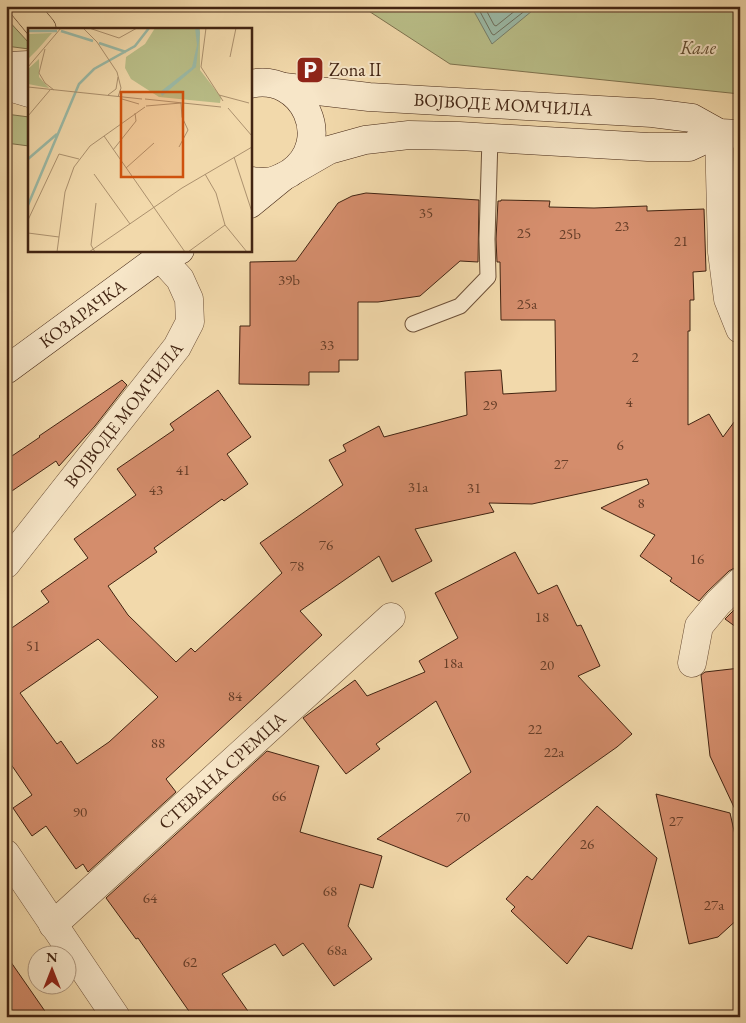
<svg xmlns="http://www.w3.org/2000/svg" width="746" height="1023" font-family="'EB Garamond',serif">
  <style>
    .green { fill: #babf89; stroke: #7e724e }
    .water { fill: #9bbaa7; stroke: #777e6b }
    .lines { fill: none; stroke-linecap: round; stroke-linejoin: round }
    .shore { stroke: #6e6f5c; stroke-width: 1 }
    .building { fill: #d48d6c; stroke: #422412; fill-rule: evenodd }
    .lane-casing { stroke: #6e5138; stroke-width: 17 }
    .street-casing { stroke: #6e5138; stroke-width: 29 }
    .secondary-casing { stroke: #422412; stroke-width: 29 }
    .primary-casing { stroke: #422412; stroke-width: 29 }
    .lane { stroke: #f7e6c8; stroke-width: 15 }
    .street { stroke: #f7e6c8; stroke-width: 28 }
    .secondary { stroke: #f7e6c8; stroke-width: 28 }
    .primary { stroke: #f2d9ab; stroke-width: 28 }
    .labels { text-anchor: middle; stroke-width: 4; stroke-linejoin: round; paint-order: stroke }
    .number-label { font-size: 15px; fill: #663e28 }
    .park-label { font-size: 18px; font-style: italic; fill: #604b30; stroke: #f7e6c8 }
    .poi-label { font-size: 18px; fill: #422412; stroke: #f7e6c8; text-anchor: start }
    .street-label { font-size: 18px; fill: #422412; stroke: #f7e6c8 }
    .inset-river { fill: none; stroke: #9bbaa7; stroke-width: 2.5 }
    .inset-road { fill: none; stroke: #ac916e; stroke-width: 1 }
    .view { fill: #cf510d; fill-opacity: 0.15; stroke: #cf510d; stroke-width: 2.5 }
    .inset-edge { fill: none; stroke: #422412; stroke-width: 2.5 }
  </style>
  <rect width="100%" height="100%" fill="#f2d9ab"/>
  <filter id="stains"><feTurbulence type="fractalNoise" baseFrequency=".004" numOctaves="4"/><feColorMatrix values="0 0 0 0 .2 0 0 0 0 .09 0 0 0 0 .02 0 0 0 .5 -.17"/></filter>
  <radialGradient id="worn" r=".72"><stop offset=".6" stop-color="#630" stop-opacity="0"/><stop offset="1" stop-color="#630" stop-opacity=".3"/></radialGradient>
  <!-- green -->
  <path class="green" d="M361,6h379v88l-290,-30z
    M6,18l23,25v6l-23,-3z
    M6,114l23,3v29l-23,-3z"/>
  <!-- water -->
  <path class="water" d="M471,6h67l-46,38z"/>
  <g class="lines">
    <!-- shore -->
    <path class="shore" d="M477,6l15,28 2,1 37,-29
      M484,6l10,19 2,1 25,-20"/>
  </g>
  <!-- building -->
  <path class="building" d="M366,193l113,7 -1,62 -18,-1 -40,35 -42,6h-20v58h-19v12h-30v13l-70,-1 1,-58h10v-64l46,-1 42,-58 14,-7z
    M501,200l49,1 -1,6 45,1 53,-2v5l57,-2 2,62 -13,1 1,28h-4v31h-2v94l21,-11 14,23 17,-23v153h-4l-7,4 -22,21 -8,9 -29,-20 2,-3 -32,-22 15,-21 -54,-27 48,-24 -2,-5 -115,25 -43,-1 5,9 -79,17 17,32 -40,21 -13,-26 -79,55 22,24 -156,144 10,13 -88,80 -5,-8 -7,5 -30,-43 -14,10 -19,-28 19,-13 -26,-38v-125l43,-30 -8,-11 47,-33 -14,-19 62,-44 -19,-26 57,-39 -4,-6 48,-34 33,47 -24,17 21,30 -24,17 -2,-2 -68,49 3,4 -49,34 20,29 48,47 15,-14 4,4 87,-79 -22,-30 83,-58 -14,-25 17,-9 -3,-6 36,-19 5,11 83,-22 -2,-43 36,-2 2,24 53,-3 -1,-71h-54l-1,-58h-3l-1,-23 2,-38h3zM98,639l60,58 -49,45 -32,22 -16,-23 -4,3 -37,-51z
    M122,380l5,5 -32,41 -36,40 -3,-5 -50,34v-35l34,-23 -1,-1z
    M515,552l23,42 19,-9 20,41 4,-1 19,41 -22,10 54,58 -15,13 -170,120 -70,-28 94,-67 -35,-71 -60,43 4,5 -34,25 -43,-56 52,-38 12,16 58,-24 -6,-11 39,-23 -23,-45z
    M740,604v26l-15,-11z
    M740,668v152l-30,-64 -9,-81 4,-3z
    M267,751l52,15 -19,66 82,24 -9,32 -13,-4 -12,42 24,33 -38,27 -31,-43 -20,13 -8,-12 -53,30 30,43h-59l-55,-79 -2,1 -30,-41z
    M656,794l74,19 10,44v60l-22,20 -29,7z
    M597,806l60,52 -25,91 -44,-13 -21,28 -56,-53 4,-4 -9,-8 21,-23 5,4z
    M6,955l43,62h-43z"/>
  <g class="lines">
    <defs>
      <path id="lane" d="M413,324l47,-18 28,-29 -1,-38 3,-101"/>
      <g id="street">
        <path d="M719,133l3,119 6,47 12,30"/>
        <path id="s1" d="M6,564l171,-217 13,-25 -1,-23 -9,-20 -20,-22"/>
        <path d="M692,663l7,-37 19,-23 22,-21"/>
        <path d="M6,854l110,163"/>
        <path id="s2" d="M53,925l338,-308"/>
      </g>
      <g id="secondary">
        <path d="M6,66l23,-1"/>
        <path d="M250,84c54,-12 85,58 40,89 -7,4 -16,9 -25,9 -5,0 -10,-1 -15,-1"/>
        <path d="M6,86l23,7"/>
        <path id="s3" d="M284,87l85,10 283,16 40,5 27,15 21,1"/>
        <path d="M296,169l33,-19 36,-10 44,-5 50,1 189,11h41l30,-14"/>
        <path d="M250,204l33,-27"/>
        <path id="s4" d="M6,370l154,-113 20,-7"/>
      </g>
      <path id="primary" d="M23,6l19,23"/>
    </defs>
    <!-- lane casing -->
    <use href="#lane" class="lane-casing"/>
    <!-- street casing -->
    <use href="#street" class="street-casing"/>
    <!-- secondary casing -->
    <use href="#secondary" class="secondary-casing"/>
    <!-- primary casing -->
    <use href="#primary" class="primary-casing"/>
    <!-- lane -->
    <use href="#lane" class="lane"/>
    <!-- street -->
    <use href="#street" class="street"/>
    <!-- secondary -->
    <use href="#secondary" class="secondary"/>
    <!-- primary -->
    <use href="#primary" class="primary"/>
  </g>
  <!-- icons -->
  <defs>
    <symbol id="parking-square" viewBox="-11 -11 22 22"><rect x="-9" y="-9" width="18" height="18" rx="4" fill="#8f2418" stroke="#f7e6c8"/><path d="M-3.5-5.5H1a3.5 3.5 0 0 1 0 7H-1V5.5H-3.5ZM-1-3.4V-.6H.8a1.4 1.4 0 0 0 0-2.8Z" fill="#fff"/></symbol>
  </defs>
  <g fill-rule="evenodd">
    <use href="#parking-square" x="294" y="54" width="32" height="32"/>
  </g>
  <g class="labels">
    <!-- number labels -->
    <g class="number-label">
      <text x="426" y="218">35</text>
      <text x="622" y="231">23</text>
      <text x="524" y="238">25</text>
      <text x="570" y="239">25b</text>
      <text x="681" y="246">21</text>
      <text x="289" y="285">39b</text>
      <text x="527" y="309">25a</text>
      <text x="327" y="350">33</text>
      <text x="635" y="362">2</text>
      <text x="629" y="407">4</text>
      <text x="490" y="410">29</text>
      <text x="620" y="450">6</text>
      <text x="561" y="469">27</text>
      <text x="183" y="475">41</text>
      <text x="418" y="492">31a</text>
      <text x="474" y="493">31</text>
      <text x="156" y="495">43</text>
      <text x="641" y="508">8</text>
      <text x="326" y="550">76</text>
      <text x="697" y="564">16</text>
      <text x="297" y="571">78</text>
      <text x="542" y="622">18</text>
      <text x="33" y="651">51</text>
      <text x="453" y="668">18a</text>
      <text x="547" y="670">20</text>
      <text x="235" y="701">84</text>
      <text x="535" y="734">22</text>
      <text x="158" y="748">88</text>
      <text x="554" y="757">22a</text>
      <text x="279" y="801">66</text>
      <text x="80" y="817">90</text>
      <text x="463" y="822">70</text>
      <text x="676" y="826">27</text>
      <text x="587" y="849">26</text>
      <text x="330" y="896">68</text>
      <text x="150" y="903">64</text>
      <text x="714" y="910">27a</text>
      <text x="337" y="955">68a</text>
      <text x="190" y="967">62</text>
    </g>
    <!-- park labels -->
    <g class="park-label">
      <text x="698" y="54">Кале</text>
    </g>
    <!-- poi labels -->
    <g class="poi-label">
      <text x="329" y="76">Zona II</text>
    </g>
    <!-- street labels -->
    <g class="street-label">
      <text dy="6" stroke="none"><textPath href="#s3" startOffset="220">ВОЈВОДЕ МОМЧИЛА</textPath></text>
      <text dy="6" stroke="none"><textPath href="#s4" startOffset="95">КОЗАРАЧКА</textPath></text>
      <text dy="6" stroke="none"><textPath href="#s1" startOffset="190">ВОЈВОДЕ МОМЧИЛА</textPath></text>
      <text dy="6" stroke="none"><textPath href="#s2" startOffset="229">СТЕВАНА СРЕМЦА</textPath></text>
    </g>
  </g>
  <!-- overview -->
  <g transform="translate(28 28)">
    <rect width="224" height="224" fill="#f2d9ab"/>
    <path d="M127,0h45v42l21,27 -1,6 -61,-6 -28,-18 -6,-11 1,-11 19,-13zM24,5l-14,16 -10,10v-25zM11,31v18l10,11 -21,-4v-15z" fill="#babf89"/>
    <path d="M167,0h4l1,5 -4,34 -34,29 -2,-4 32,-25 5,-22z" fill="#9bbaa7"/>
    <path class="inset-river" d="M0,3h29M33,3l32,10M71,15l27,9M0,131l29,-25M0,177l51,-121 15,-15 41,-23 14,-18"/>
    <path class="inset-road" d="M55,0l14,14 20,30 4,16 -3,9M61,0l30,10 18,-10M178,0l-5,39 22,34M17,21l-6,24 6,10 9,7M202,29l6,-29M0,39l33,-39M0,59l114,12M80,67l8,-6 2,-12M191,67l30,8M94,71l17,5M117,71l76,8M118,78l35,-3M200,80l24,28M0,88l22,-26M76,108l81,116M151,119l9,-17 -6,-13 -1,-14M85,122l23,-29 -1,-8M206,129l18,55M98,140l28,-25M66,146l36,50M177,146l11,19 9,32 22,27M0,192l31,-66 20,5M0,205l31,4M29,224l8,-60 9,-25 16,-21 55,-39M61,224l93,-64 70,-41M67,224l-4,-7 5,-42M160,224l37,-27"/>
    <path class="view" d="M93,64h62v85h-62z"/>
    <rect width="224" height="224" class="inset-edge"/>
  </g>
  <!-- margin -->
  <rect width="746" height="1023" fill="none" stroke="#f2d9ab" stroke-width="25"/>
  <rect x="8" y="8" width="731" height="1008" fill="none" stroke="#422412" stroke-width="2.5"/>
  <rect x="12" y="12" width="721" height="998" fill="none" stroke="#422412"/>
  <!-- north arrow -->
  <g transform="translate(52 970)"><circle r="24" fill="#f7e6c8" stroke="#af987f"/>
  <path d="M0-4L9 19L0 12L-9 19Z" fill="#8f2418"/>
  <text y="-8" font-size="14" font-weight="bold" text-anchor="middle" fill="#422412">N</text>
  </g>
  <rect width="100%" height="100%" filter="url(#stains)"/>
  <rect width="100%" height="100%" fill="url(#worn)"/>
</svg>
